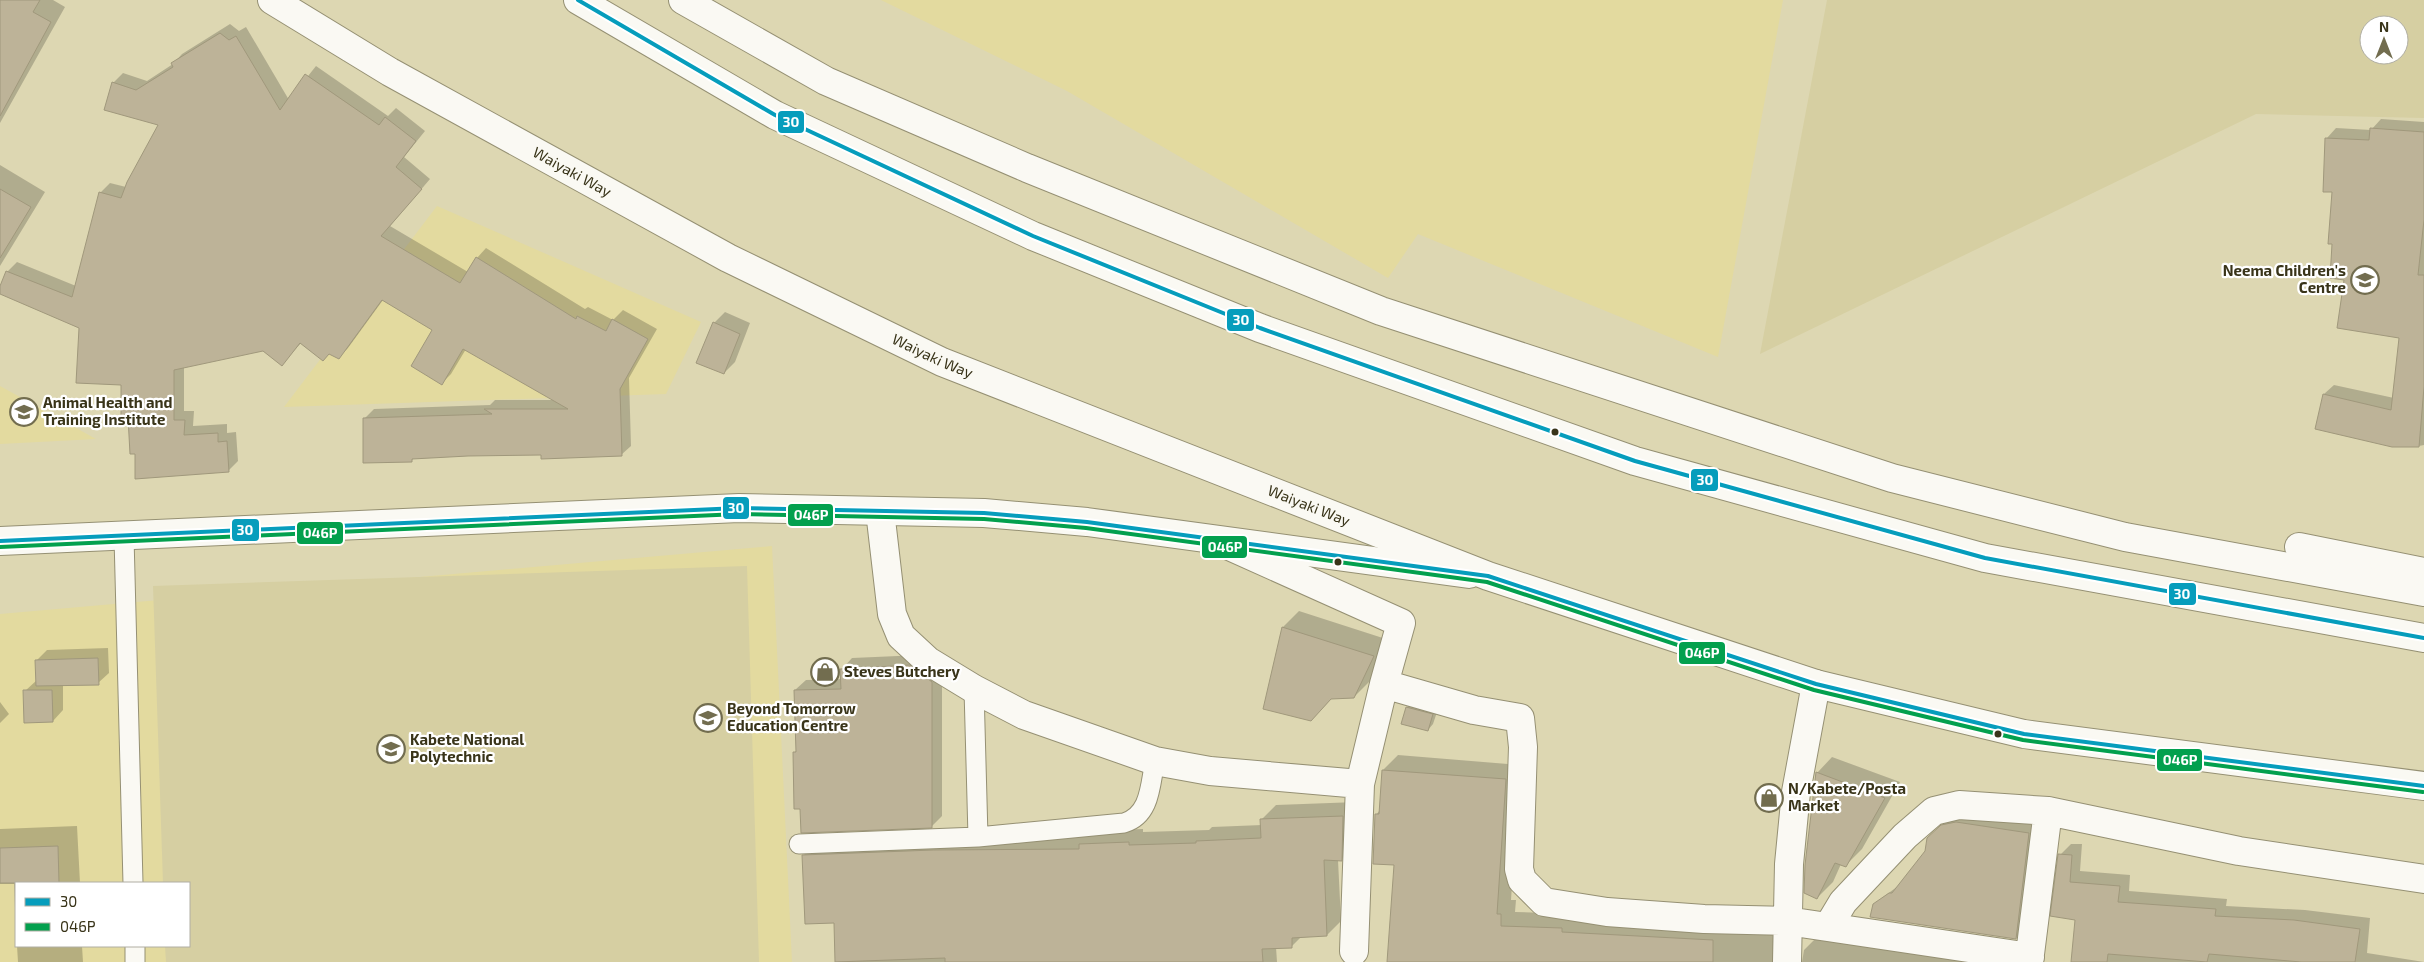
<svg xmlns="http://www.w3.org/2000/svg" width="2424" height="962" font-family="'Exo 2',sans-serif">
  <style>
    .built { fill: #e3da9f; fill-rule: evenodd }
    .green { fill: #d6cfa2; fill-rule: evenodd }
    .shadow { fill: #0003 }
    .building { fill: #bdb398; stroke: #a0987c }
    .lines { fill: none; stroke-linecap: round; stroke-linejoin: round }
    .service-casing { stroke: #959073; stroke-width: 21 }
    .minor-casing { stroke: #959073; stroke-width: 30 }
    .tertiary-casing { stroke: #959073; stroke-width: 30 }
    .trunk-casing { stroke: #959073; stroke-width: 30 }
    .service { stroke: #faf9f3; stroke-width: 19 }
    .minor { stroke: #faf9f3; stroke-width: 28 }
    .tertiary { stroke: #faf9f3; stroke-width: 28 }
    .trunk { stroke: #faf9f3; stroke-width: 28 }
    .bus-1-casing { stroke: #fff; stroke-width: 8 }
    .bus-2-casing { stroke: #fff; stroke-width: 8 }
    .bus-1 { stroke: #069dbc; stroke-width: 4 }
    .bus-2 { stroke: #03a04e; stroke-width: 4 }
    .bus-dot { fill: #393419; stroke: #fff; stroke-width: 2 }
    .labels { text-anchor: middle; stroke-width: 4.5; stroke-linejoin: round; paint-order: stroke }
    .street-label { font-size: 15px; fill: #393419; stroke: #fff }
    .poi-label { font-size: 15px; font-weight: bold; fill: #393419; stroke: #fff; text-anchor: start }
    .line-badge { stroke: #fff; stroke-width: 2 }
    .badge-label { font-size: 14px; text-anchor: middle; font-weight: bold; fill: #fff }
  </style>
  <rect width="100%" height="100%" fill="#ddd7b2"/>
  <!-- built -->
  <path class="built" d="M881,0h902l-65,357 -300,-123 -30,44 -321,-187z
    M437,206l264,116 -35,72 -382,13z
    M0,386l96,53 -96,5z
    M772,546l20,416h-792v-348zM16,883h173v63h-173z"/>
  <!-- green -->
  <path class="green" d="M1827,0h597v118l-168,-4 -496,240zM2369,25h30v30h-30z
    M747,566l12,396h-593l-1,-16h24v-63h-26l-10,-297z"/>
  <!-- shadow -->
  <path class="shadow" d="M0,0h53l12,7 -65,116z
    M230,24l9,7 7,-4 43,73 27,-34 72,50 8,-8 29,23 -21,26 26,22 -40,47 78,46 9,-14 9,-10 99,61 3,-2 25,13 10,-10 34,19 -28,49 2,68 -10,9h-153l-54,3 -3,3 -46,-43 9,-9 116,-4 5,-5h60l-89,-51 -15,25 -9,9 -8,-54 -51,-29 -35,48 -9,9 -9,-4 -7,7 -22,-17 -19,21 -19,-14 -79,17v44h10l-1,15 34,-2v9l9,-1 2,29 -10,10 -92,-18 -14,-69 -42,-57 -80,-34v-3l7,-18 10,-10 59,24 24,-93 10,-10 16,4 34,-62 -47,-42 10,-10 24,8 26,-17 9,-10z
    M2381,119l43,3v323l-5,1 -95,-52 10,-9 60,13 6,-61 -54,-58 -13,-88 -9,-1 3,-52 9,-10 35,2z
    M0,165l45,27 -45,74z
    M725,312l25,11 -15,39 -11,11 -10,-50z
    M1299,611l90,29 -19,41 -16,16 -22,1 -21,22 -28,-93z
    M108,648l1,25 -11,10 -35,1v26l-10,11 -28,-30 12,-11 -1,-19 11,-11z
    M921,655l21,16v145l-10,10 -138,-73 4,-4 -3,-59 11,-10 36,-1v-10l10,-11z
    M0,702l9,12 -9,9z
    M1413,702l25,7 -5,15 -5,6 -25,-7 4,-16z
    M1398,755l122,10 -9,135h5l-1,12 61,2 210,20 12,28h-410l7,-98 -19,-49 4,-5 3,-40z
    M1832,757l68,25 -38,67 -16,16 -5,-1 -8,18 -16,16v-125z
    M1357,802l-2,44 -14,14h-3l3,61 -14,14 -25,1 -10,10 -16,1 1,15h-441l-1,-40 -32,-66 14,-14 326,-13v3l66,-2 3,-3 50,-2v-6l14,-14z
    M1965,814l72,11 -13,105 -8,8 -142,-34 24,-18 28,-35 10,-21 15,-12z
    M77,826l3,57h-64v48l-2,-47h-14v-55z
    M2071,844h11l-2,27 50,4 -1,16 98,8 -1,7 79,4 65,8 -3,35 57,9h-351l4,-43 -17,-64z
    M1819,935l193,27h-210l2,-12z
    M17,946h65l1,16h-65z"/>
  <!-- building -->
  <path class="building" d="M0,0h40l-7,12 18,10 -51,94z
    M220,33l9,7 7,-4 44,74 25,-36 74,51 6,-8 31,24 -20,26 26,22 -41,47 79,47 16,-26 100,62 1,-3 29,15 6,-12 36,20 -28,50 2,67 -81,3v-4l-73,1 -56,3v3l-49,1v-45l129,-4 -8,-5h84l-105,-60 -21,36 -31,-19 21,-36 -50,-30 -43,59 -10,-5 -6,7 -23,-18 -18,23 -19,-15 -89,19v50h11l-1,15 34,-2v9l9,-1 2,31 -94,7v-25h-5l-2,-37h-7v-32l-45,-2 3,-55 -79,-34v-8l6,-15 66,26 27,-105 22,6 6,-16 31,-57 -54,-15 8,-28 24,8 37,-23 -2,-4z
    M2370,128l54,4v88l-6,55h6v112l-5,60h-27l-77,-18 8,-35 68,16 8,-72 -62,-10 7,-48 -14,-2 2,-34h-4l4,-52h-9l2,-54 44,2z
    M0,189l31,18 -31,51z
    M713,322l27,12 -16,40 -28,-11z
    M1282,627l92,29 -20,42 -23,1 -20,22 -48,-12z
    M98,658l1,27 -63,1 -1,-26z
    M910,665l22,17v146l-131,5 -1,-24h-6l-1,-57h3l-2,-62 47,-1 -1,-20z
    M23,690h29l1,32 -29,1z
    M1406,707l27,7 -5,17 -27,-7z
    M1382,770l124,9 -9,135h4v12l61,2v4l151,8v22h-326l7,-97 -21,-1 2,-50h4z
    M1816,772l69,26 -39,69 -11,-4 -18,36 -13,-6 1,-28z
    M1343,816l-1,45 -18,-1 3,76 -35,2v10l-30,1 1,13h-318v-4l-110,4 -1,-39 -29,1 -3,-69 131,-5 146,-1v-5l50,-2v3l67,-2v-2l65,-3 -1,-19z
    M1956,822l73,11 -13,106 -146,-22 3,-13 16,-11h3l33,-42 2,-13 14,-13z
    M58,846l1,37h-59v-35z
    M2058,854l14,1 -2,27 50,4 -2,16 98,7 -1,7 79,4 66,9 -5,33h-54l-92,-8 -2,8 -99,-8 -1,8h-36l4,-42 -25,-4z"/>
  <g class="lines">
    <defs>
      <path id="service" d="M124,537l9,346
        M974,689l4,148
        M799,844l179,-7 146,-14c27,-8 26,-39 31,-62
        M135,946v16"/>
      <path id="minor" d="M880,511l12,103 9,22 27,25 46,28 50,26 131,46 55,10 150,13 24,-100 17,-61 -176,-79
        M2299,547l125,25
        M1384,684l90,26 46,8 3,29 -4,122 3,11 22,22 63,10 97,7 83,2 243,36
        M1828,927l15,-25 62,-66 29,-25 25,-6 89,6 191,40 185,28
        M1354,951l6,-167
        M1787,962l2,-98 7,-72 20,-108
        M2029,962l19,-151"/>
      <path id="tertiary" d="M0,541l739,-33 245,5 103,9 382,52"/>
      <g id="trunk">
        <path id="s1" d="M272,0l118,72 338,186 214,104 546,214 328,108 208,50 400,52"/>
        <path d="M578,0l197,115 258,121 227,92 375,133 350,97 439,80"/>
        <path d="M683,0l143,81 201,87 354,143 511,167 233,59 299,55"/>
      </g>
    </defs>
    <!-- service casing -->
    <use href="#service" class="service-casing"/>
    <!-- minor casing -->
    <use href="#minor" class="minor-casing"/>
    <!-- tertiary casing -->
    <use href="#tertiary" class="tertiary-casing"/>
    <!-- trunk casing -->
    <use href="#trunk" class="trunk-casing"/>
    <!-- service -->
    <use href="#service" class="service"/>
    <!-- minor -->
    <use href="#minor" class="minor"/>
    <!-- tertiary -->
    <use href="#tertiary" class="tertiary"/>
    <!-- trunk -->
    <use href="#trunk" class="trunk"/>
    <defs>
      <path id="bus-1" d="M578,0l197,115 258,121 227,92 375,133 350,97 439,80
        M0,541l739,-33 245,5 103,9 401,54 328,108 208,50 400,52"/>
      <path id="bus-2" d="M0,547l739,-33 245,5 102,9 401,54 327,108 209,50 400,52"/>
    </defs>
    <!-- bus-1 casing -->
    <use href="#bus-1" class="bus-1-casing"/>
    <!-- bus-2 casing -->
    <use href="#bus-2" class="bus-2-casing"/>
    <!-- bus-1 -->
    <use href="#bus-1" class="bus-1"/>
    <!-- bus-2 -->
    <use href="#bus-2" class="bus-2"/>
  </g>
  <!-- icons -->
  <defs>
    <symbol id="school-ring" viewBox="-11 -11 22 22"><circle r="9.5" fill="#fff" stroke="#726d4f" stroke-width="1.5"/><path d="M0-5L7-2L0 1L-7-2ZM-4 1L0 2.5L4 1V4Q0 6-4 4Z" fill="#726d4f"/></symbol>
    <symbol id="university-ring" viewBox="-11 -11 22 22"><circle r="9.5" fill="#fff" stroke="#726d4f" stroke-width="1.5"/><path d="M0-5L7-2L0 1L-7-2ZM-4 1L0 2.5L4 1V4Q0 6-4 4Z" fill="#726d4f"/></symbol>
    <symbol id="shop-ring" viewBox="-11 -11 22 22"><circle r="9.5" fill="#fff" stroke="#726d4f" stroke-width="1.5"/><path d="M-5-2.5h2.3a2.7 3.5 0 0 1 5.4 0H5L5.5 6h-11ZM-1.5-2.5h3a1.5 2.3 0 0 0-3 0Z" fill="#726d4f"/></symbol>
  </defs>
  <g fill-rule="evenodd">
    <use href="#school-ring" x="2349" y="264" width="32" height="32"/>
    <use href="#university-ring" x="8" y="396" width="32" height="32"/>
    <use href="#shop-ring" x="809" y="656" width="32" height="32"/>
    <use href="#school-ring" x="692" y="702" width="32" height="32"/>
    <use href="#university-ring" x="375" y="733" width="32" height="32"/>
    <use href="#shop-ring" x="1753" y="782" width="32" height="32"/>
  </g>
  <!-- markers -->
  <g class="bus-dot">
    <circle cx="1555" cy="432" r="4.5"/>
    <circle cx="1338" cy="562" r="4.5"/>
    <circle cx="1998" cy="734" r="4.5"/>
  </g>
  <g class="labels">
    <!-- street labels -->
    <g class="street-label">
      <text dy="5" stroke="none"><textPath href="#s1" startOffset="346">Waiyaki Way</textPath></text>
      <text dy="5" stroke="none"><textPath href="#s1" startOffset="751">Waiyaki Way</textPath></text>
      <text dy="5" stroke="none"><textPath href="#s1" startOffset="1156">Waiyaki Way</textPath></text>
    </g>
    <!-- poi labels -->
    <g class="poi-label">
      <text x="2346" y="276" text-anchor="end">Neema Children's<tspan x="2346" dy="17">Centre</tspan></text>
      <text x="43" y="408">Animal Health and<tspan x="43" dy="17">Training Institute</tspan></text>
      <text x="844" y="677">Steves Butchery</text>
      <text x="727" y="714">Beyond Tomorrow<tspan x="727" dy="17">Education Centre</tspan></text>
      <text x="410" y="745">Kabete National<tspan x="410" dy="17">Polytechnic</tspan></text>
      <text x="1788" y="794">N/Kabete/Posta<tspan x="1788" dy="17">Market</tspan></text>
    </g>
  </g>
  <g class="line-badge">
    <rect x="777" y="110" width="28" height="24" rx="5" fill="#069dbc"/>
    <rect x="1226" y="308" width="29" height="24" rx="5" fill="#069dbc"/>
    <rect x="1690" y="468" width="29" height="24" rx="5" fill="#069dbc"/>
    <rect x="722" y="496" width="28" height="24" rx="5" fill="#069dbc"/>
    <rect x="787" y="503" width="47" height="24" rx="5" fill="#03a04e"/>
    <rect x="231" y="518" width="29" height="24" rx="5" fill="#069dbc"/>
    <rect x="296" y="521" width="48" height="24" rx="5" fill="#03a04e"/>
    <rect x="1201" y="535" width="47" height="24" rx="5" fill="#03a04e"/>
    <rect x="2168" y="582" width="29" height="24" rx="5" fill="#069dbc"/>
    <rect x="1678" y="641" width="48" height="24" rx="5" fill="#03a04e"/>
    <rect x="2156" y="748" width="47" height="24" rx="5" fill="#03a04e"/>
  </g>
  <g class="badge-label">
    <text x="791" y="127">30</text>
    <text x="1241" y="325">30</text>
    <text x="1705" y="485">30</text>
    <text x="736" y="513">30</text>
    <text x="811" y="520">046P</text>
    <text x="245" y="535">30</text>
    <text x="320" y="538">046P</text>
    <text x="1225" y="552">046P</text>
    <text x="2182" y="599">30</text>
    <text x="1702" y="658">046P</text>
    <text x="2180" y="765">046P</text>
  </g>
  <!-- legend -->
  <rect x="15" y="882" width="175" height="65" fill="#ffffff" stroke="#b0aea3"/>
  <rect x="25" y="898" width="25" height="8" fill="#069dbc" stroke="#b0aea3"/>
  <text x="60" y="907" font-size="15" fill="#393419">30</text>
  <rect x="25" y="923" width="25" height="8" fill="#03a04e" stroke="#b0aea3"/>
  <text x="60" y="932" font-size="15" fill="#393419">046P</text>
  <!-- north arrow -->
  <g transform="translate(2384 40)"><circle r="24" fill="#ffffff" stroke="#b0aea3"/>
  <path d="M0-4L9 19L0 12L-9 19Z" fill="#726d4f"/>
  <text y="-8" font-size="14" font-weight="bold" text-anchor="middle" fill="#393419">N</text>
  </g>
</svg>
